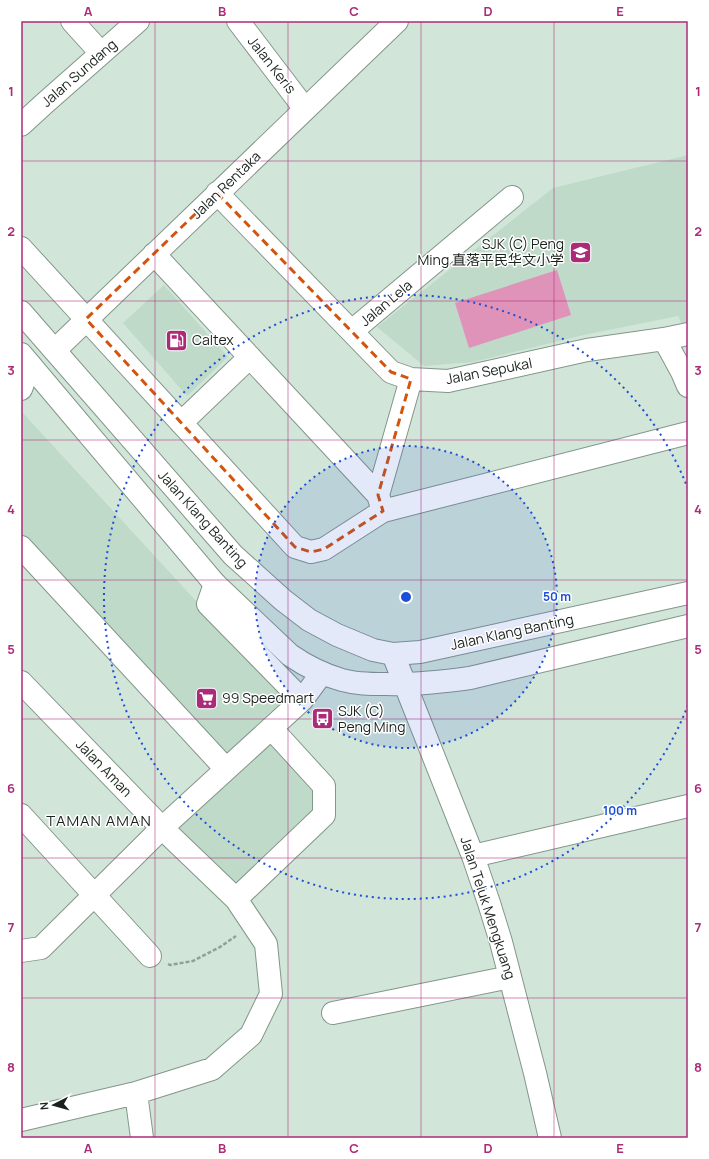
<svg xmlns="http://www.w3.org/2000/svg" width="709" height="1159" font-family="Manrope,'Noto Sans SC',sans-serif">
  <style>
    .built { fill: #bfdac9 }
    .green { fill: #e093b9 }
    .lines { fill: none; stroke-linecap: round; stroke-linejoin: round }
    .minor-casing { stroke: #83968a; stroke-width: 24 }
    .highway-casing { stroke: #83968a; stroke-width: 24 }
    .path { stroke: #90a096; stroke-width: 2.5; stroke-dasharray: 4 2; stroke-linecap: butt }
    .minor { stroke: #fff; stroke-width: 22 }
    .highway { stroke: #fff; stroke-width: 22 }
    .marked { fill: none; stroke: #d4540e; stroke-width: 3; stroke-dasharray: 8 5; stroke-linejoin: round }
    .grid { fill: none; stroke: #ac2b78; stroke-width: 1; stroke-opacity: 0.55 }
    .ring { fill: none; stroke: #1d4ed8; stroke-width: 2; stroke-dasharray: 2 4 }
    .labels { text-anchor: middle; stroke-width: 3; stroke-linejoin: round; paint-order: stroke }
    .street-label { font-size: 14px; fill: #1b221d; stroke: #fff }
    .poi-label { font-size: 14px; fill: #1b221d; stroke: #fff; text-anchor: start }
    .neighbourhood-label { font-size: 15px; letter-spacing: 1px; fill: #1b221d; stroke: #fff }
    .centre { fill: #1d4ed8; stroke: #fff; stroke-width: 2 }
    .ring-label { font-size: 12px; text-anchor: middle; font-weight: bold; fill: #1d4ed8; stroke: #fff; stroke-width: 3; stroke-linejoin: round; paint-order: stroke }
    .neatline { fill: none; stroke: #ac2b78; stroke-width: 1.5 }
    .grid-label { font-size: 13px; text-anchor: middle; font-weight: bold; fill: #ac2b78 }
  </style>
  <rect width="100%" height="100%" fill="#d1e6d9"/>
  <!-- built -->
  <path class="built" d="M688,155v182l-10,-21 -94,19 -111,27 -49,4 -47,-39 176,-139z
    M164,285l64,72 -41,39 -64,-73z
    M22,412l269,292 -25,23 53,60 1,26 -83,77 -66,-62 62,-59 -212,-231z"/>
  <!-- green -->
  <path class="green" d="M557,270l14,45 -102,33 -14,-45z"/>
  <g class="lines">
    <defs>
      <path id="minor" d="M72,21l29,32
        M238,21l67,88
        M21,125l24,-22 93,-82
        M217,193l174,179 20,7 37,2 139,-31 77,-11 24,-5
        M21,248l274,299 16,5 13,-3 59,-38 -5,-16 33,-116
        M154,254l224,241
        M352,331l160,-134
        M664,339l18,33 6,14
        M55,350l342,-329
        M21,389l9,-24
        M181,423l69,-66
        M383,511l305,-78
        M21,547l205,222
        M215,584l-7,20 94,96
        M393,654l80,202 16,47 12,39 34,131 15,65
        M21,682l141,146 74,71 30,45 5,50 -20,41 -39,34 -76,24 -115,27
        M21,815l129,141
        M473,856l215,-50
        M236,899l88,-84v-29l-53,-58
        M21,951l20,-3 121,-120 140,-128 20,-27
        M333,1013l177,-36
        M136,1093l6,45"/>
      <path id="highway" d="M21,312l212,243 50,45 26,20 28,15 36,15 20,4 27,-2 268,-59
        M21,354l194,230 75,71c16,11 34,20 52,25 14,4 28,4 43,4 29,1 56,-2 85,-6l218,-52"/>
    </defs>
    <!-- minor casing -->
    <use href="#minor" class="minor-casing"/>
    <!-- highway casing -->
    <use href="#highway" class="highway-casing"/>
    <!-- path -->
    <path class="path" d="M168,964l2,1 23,-4 27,-14 16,-11"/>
    <!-- minor -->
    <use href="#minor" class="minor"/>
    <!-- highway -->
    <use href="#highway" class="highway"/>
  </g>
  <!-- marked area -->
  <path class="marked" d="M217,193l174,179 20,7 -33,116 5,16 -59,38 -13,3 -16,-5 -209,-228z"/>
  <!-- grid -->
  <path class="grid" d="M155,21v1117M288,21v1117M421,21v1117M554,21v1117M21,161h667M21,301h667M21,440h667M21,580h667M21,719h667M21,858h667M21,998h667"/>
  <!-- distance rings -->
  <circle cx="406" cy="597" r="151" fill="#1d4ed8" fill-opacity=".12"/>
  <g class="ring">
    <circle cx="406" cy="597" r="151"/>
    <path d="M688 705A302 302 0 1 1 688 489"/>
  </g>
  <!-- icons -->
  <defs>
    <symbol id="school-square" viewBox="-11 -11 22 22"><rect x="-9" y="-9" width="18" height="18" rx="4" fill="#ac2b78" stroke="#fff"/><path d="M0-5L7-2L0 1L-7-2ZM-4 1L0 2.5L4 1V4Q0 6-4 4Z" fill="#fff"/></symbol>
    <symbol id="fuel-square" viewBox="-11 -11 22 22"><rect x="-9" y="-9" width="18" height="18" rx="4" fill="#ac2b78" stroke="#fff"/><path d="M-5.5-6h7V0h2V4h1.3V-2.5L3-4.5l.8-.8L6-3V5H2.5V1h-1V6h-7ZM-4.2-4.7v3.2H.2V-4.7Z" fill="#fff"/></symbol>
    <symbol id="supermarket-square" viewBox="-11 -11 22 22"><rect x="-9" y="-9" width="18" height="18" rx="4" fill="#ac2b78" stroke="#fff"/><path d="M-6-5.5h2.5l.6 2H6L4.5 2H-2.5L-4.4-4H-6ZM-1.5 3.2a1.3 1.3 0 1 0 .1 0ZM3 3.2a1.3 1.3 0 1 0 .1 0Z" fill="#fff"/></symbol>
    <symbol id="bus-square" viewBox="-11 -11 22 22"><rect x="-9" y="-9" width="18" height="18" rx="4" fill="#ac2b78" stroke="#fff"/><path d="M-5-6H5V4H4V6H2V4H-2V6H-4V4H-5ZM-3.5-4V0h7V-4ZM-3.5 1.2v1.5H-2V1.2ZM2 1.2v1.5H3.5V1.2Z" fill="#fff"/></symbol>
  </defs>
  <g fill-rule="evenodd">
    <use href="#school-square" x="568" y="240" width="25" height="25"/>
    <use href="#fuel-square" x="164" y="328" width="25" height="25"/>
    <use href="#supermarket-square" x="194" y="686" width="25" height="25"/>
    <use href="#bus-square" x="310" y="706" width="25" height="25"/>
  </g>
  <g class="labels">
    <!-- street labels -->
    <g class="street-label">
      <text transform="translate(272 65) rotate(52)" y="5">Jalan Keris</text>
      <text transform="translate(79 73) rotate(-41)" y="5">Jalan Sundang</text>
      <text transform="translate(226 185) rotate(-44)" y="5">Jalan Rentaka</text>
      <text transform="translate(386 303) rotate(-40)" y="5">Jalan Lela</text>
      <text transform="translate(489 371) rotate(-11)" y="5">Jalan Sepukal</text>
      <text transform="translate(203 519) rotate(48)" y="5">Jalan Klang Banting</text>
      <text transform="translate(512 632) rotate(-12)" y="5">Jalan Klang Banting</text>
      <text transform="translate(104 768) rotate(46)" y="5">Jalan Aman</text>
      <text transform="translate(488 908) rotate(72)" y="5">Jalan Teluk Mengkuang</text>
    </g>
    <!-- poi labels -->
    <g class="poi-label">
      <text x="564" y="249" text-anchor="end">SJK (C) Peng<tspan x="564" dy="16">Ming 直落平民华文小学</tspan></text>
      <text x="192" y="345">Caltex</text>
      <text x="222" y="703">99 Speedmart</text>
      <text x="338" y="716">SJK (C)<tspan x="338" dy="16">Peng Ming</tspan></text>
    </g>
    <!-- neighbourhood labels -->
    <g class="neighbourhood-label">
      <text x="99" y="826">TAMAN AMAN</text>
    </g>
  </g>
  <circle cx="406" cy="597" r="6" class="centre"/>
  <g class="ring-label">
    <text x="557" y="601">50 m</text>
    <text x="620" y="815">100 m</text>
  </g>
  <!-- border -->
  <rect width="709" height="1159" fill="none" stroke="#ffffff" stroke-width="44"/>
  <!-- north arrow -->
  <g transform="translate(54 1105) rotate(264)" stroke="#ffffff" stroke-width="3" paint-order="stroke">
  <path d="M0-3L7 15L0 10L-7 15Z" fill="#1b221d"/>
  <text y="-6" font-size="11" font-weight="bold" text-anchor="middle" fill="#1b221d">N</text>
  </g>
  <rect x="22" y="22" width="665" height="1115" class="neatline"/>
  <g class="grid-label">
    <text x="88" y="16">A</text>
    <text x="222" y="16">B</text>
    <text x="354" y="16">C</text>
    <text x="488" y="16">D</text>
    <text x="620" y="16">E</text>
    <text x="11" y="96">1</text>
    <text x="698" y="96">1</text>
    <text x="11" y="236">2</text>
    <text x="698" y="236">2</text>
    <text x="11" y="375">3</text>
    <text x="698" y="375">3</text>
    <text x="11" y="514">4</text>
    <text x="698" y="514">4</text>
    <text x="11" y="654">5</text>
    <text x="698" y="654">5</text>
    <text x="11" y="793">6</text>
    <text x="698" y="793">6</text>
    <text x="11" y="932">7</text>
    <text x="698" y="932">7</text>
    <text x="11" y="1072">8</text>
    <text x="698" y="1072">8</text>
    <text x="88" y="1153">A</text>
    <text x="222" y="1153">B</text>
    <text x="354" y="1153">C</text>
    <text x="488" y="1153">D</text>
    <text x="620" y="1153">E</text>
  </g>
</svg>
